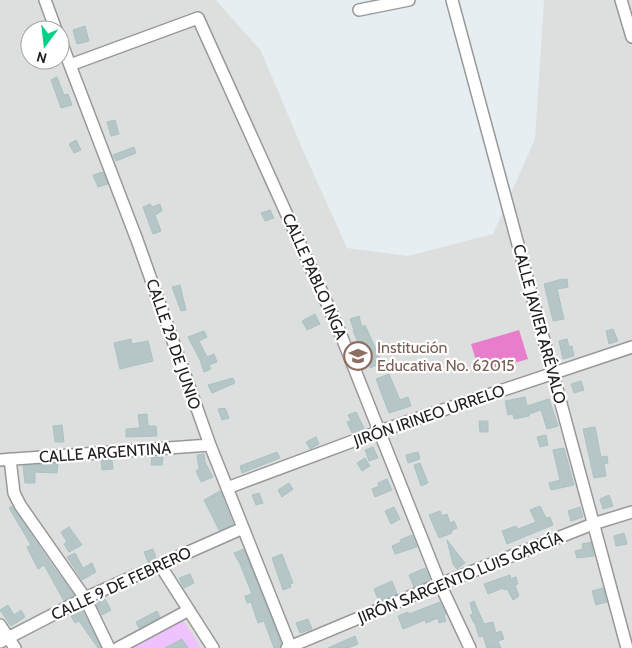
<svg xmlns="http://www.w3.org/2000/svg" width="632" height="648" font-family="Cabin,sans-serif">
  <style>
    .residential { fill: #dddfde; fill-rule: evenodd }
    .park { fill: #eec1ff }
    .pitch { fill: #e87dcc }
    .building { fill: #b6c6c7; stroke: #a7c3c5 }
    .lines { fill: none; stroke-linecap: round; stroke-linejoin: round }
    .street-casing { stroke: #989898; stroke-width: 14 }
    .street { stroke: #fff; stroke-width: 11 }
    .labels { text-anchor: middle; stroke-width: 4.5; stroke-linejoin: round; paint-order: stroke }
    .street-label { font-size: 16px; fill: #212121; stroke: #fff }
    .education-label { font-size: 16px; fill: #785e54; stroke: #fff; text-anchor: start }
  </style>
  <rect width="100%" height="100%" fill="#e6eef2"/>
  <!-- residential -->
  <path class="residential" d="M0,0h216l45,51 41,97 45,100 61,8 85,-22 42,-95 9,-139h88v648h-632zM30,30h30v30h-30z"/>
  <!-- park -->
  <path class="park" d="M182,619l19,29h-71z"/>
  <!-- pitch -->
  <path class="pitch" d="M519,330l9,29 -48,14 -9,-29z"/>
  <!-- building -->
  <path class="building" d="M85,26l4,15 -12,3 -4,-14z
    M57,77l7,18 4,-1 4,11 -11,3 -10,-28z
    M115,120l4,14 -8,2 -4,-14z
    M76,140l5,10 -7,3 -5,-9z
    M134,147l2,6 -20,8 -3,-6z
    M103,172l5,12 -10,3 -5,-12z
    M150,204l2,3 8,-3 2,7 -7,4 6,16 -8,3 -10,-27z
    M270,210l4,8 -9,3 -4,-8z
    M562,279v1l5,-1 1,8 -11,2 7,30 -11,2 -9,-37z
    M180,285l6,25 -5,1 -9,-24z
    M315,314l5,10 -13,6 -5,-9z
    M359,316l3,11 3,-2 17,38 -12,5 -17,-37 1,-1 -4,-11z
    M613,329l5,12 -9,3 -3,-13z
    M204,331l3,6 -8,4 8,16 7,-3 3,8 -8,3 2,4 -7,3 -4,-12 -12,-23z
    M131,339l1,5 16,-3 5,20 -33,8 -6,-26z
    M567,339l2,8 3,-1 2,10 -11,3 -4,-18z
    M389,374l11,26 8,-3 3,9 -22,7 -13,-34z
    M233,378l2,5 -23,10 -4,-8z
    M581,381l3,9 -10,3 -3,-9z
    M525,397l2,9 22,-7 9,27 -11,3 -6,-19 -12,4v2l-15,3 -1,-5 -5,1 -3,-14z
    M225,408l4,10 -7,2 -4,-11z
    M356,412l8,16 -12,5 -5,-11 4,-1 -3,-6z
    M147,414l1,12h8l1,10 -31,1v-8l14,-1 -2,-13z
    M479,421h9v11h-8z
    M62,425l2,17h-9l-2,-16z
    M595,427l6,30 6,-1 1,7 -4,1 2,12 -12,2 -11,-49z
    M546,435l2,10 -8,2 -3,-10z
    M316,437l3,7 -9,5 -4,-7z
    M373,447l5,11 -9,3 -4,-11z
    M564,448l10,37 -23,5 -2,-7 11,-3 -7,-30z
    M277,452l3,6 -38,15 -2,-7z
    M418,452l2,7 -12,4 -2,-8z
    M204,454l1,8 8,15 -12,5 -5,-11 3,-2 -2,-14z
    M152,457h11l-1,8h-11z
    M365,458l5,8 -8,5 -5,-8z
    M101,460h11l1,9 -11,1z
    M58,463l-1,10 -22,-1v11h-10l-2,-17z
    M420,463l8,20 -7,3 -7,-21z
    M387,479l5,11 -17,7 -3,-8 7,-3 -1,-3z
    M289,483l4,6 -11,8 -4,-7z
    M220,491l13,33 -14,6 -15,-30z
    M259,493l4,10 -7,2 -4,-10z
    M609,495l4,11 -10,3 -3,-10z
    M12,506l40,59 22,30 -10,6 -20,-36 -6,4 -11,-22 4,-2 -22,-37z
    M540,506l6,12 4,-1 3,8 -46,19 -5,-13 14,-5 2,3 18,-7 -6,-12z
    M394,507l6,12 -9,5 -6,-13z
    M580,507l3,10 -12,4 -3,-10z
    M440,511l2,5 5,-2 3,9 4,-2 3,7 -6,3 1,2 -13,5 -10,-23z
    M69,527l13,18 -13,7 -5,-8 3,-2 -6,-10z
    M624,533l3,11 -11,2 -2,-10z
    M412,535l5,12 -22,7 -3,-8 9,-4 -1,-2z
    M447,540l18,23 -8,6 -4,-5z
    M591,542l3,14 -17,2 -2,-7 8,-2 -1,-5z
    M153,549l3,9 -8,4 -4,-10z
    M244,549l37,94 -1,5h-6l-10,-27 -6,2 -7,-21 -4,1 -2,-7 7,-2 -12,-30 -6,-11z
    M75,553l8,15 9,-5 4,9 -14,8 -15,-23z
    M282,554l11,29 -3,1 1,3 -8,3 -11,-32z
    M425,568l5,12 -16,7 -5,-12z
    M190,574l4,9 -10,5 -5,-10z
    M510,575l1,4 5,-2 2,7 -3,1 4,11 -6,4 -6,-11 -3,1 -1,-2 -15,6 -4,-10z
    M392,581l5,13 -18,7 -5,-12z
    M603,588l4,14 -11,3 -4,-14z
    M105,599l6,11 -9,5 -6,-11z
    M474,601l10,23 9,-2 3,11 5,-2 3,8 -6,2 3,7h-14l-4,-12 -4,1 -4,-14h-1l-4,-8 3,-1 -3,-11z
    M440,602l6,12 -2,1 2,6 -7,2 -1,-5 -12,5 -1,-3 -22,9 -5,-13 10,-4 1,2z
    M8,605l6,10 7,-5 4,7 -14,9 -11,-16z
    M82,610l19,38h-3l-19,-27 -4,2 -4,-7z
    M157,611l3,6 -21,11 -3,-6z
    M308,619l4,10 -12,4 -4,-10z
    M355,636l3,8 -10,4h-20z
    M182,639l6,9h-23z"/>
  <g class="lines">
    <defs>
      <path id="street" d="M45,0l11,30
        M452,0l175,648
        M621,0l11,37
        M359,10l50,-10
        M60,39l77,201 73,205 81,203
        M70,65l128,-47 141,312 101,254 30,64
        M10,459l4,34 6,12 65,93 24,50
        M0,460l210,-15
        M227,488l153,-57 252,-84
        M160,565l53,83
        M0,625l15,23
        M0,642l85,-44 158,-70
        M118,648l71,-38
        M287,648l153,-64 153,-60 39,-12"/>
    </defs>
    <!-- street casing -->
    <use href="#street" class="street-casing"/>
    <!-- street -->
    <use href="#street" class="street"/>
  </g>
  <!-- icons -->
  <defs>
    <symbol id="school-ring" viewBox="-11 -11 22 22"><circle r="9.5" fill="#fff" stroke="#8d6e63" stroke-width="1.5"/><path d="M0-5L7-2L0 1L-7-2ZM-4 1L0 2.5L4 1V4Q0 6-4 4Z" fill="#8d6e63"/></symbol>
  </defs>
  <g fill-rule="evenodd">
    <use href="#school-ring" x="342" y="340" width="32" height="32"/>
  </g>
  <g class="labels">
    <!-- street labels -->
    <g class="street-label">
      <text transform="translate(315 276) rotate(66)" y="6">CALLE PABLO INGA</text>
      <text transform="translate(540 324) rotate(75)" y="6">CALLE JAVIER ARÉVALO</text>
      <text transform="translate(174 344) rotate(71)" y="6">CALLE 29 DE JUNIO</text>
      <text transform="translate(429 415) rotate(-19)" y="6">JIRÓN IRINEO URRELO</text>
      <text transform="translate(105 452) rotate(-4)" y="6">CALLE ARGENTINA</text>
      <text transform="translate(460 577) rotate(-22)" y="6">JIRÓN SARGENTO LUIS GARCÍA</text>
      <text transform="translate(121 583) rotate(-25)" y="6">CALLE 9 DE FEBRERO</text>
    </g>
    <!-- education labels -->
    <g class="education-label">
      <text x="377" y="353">Institución<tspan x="377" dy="18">Educativa No. 62015</tspan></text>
    </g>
  </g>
  <!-- north arrow -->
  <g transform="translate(45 45) rotate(195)"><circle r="24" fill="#ffffff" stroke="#a6a6a6"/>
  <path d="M0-4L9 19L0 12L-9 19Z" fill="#00d187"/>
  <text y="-8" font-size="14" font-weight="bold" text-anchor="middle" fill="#212121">N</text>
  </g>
</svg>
